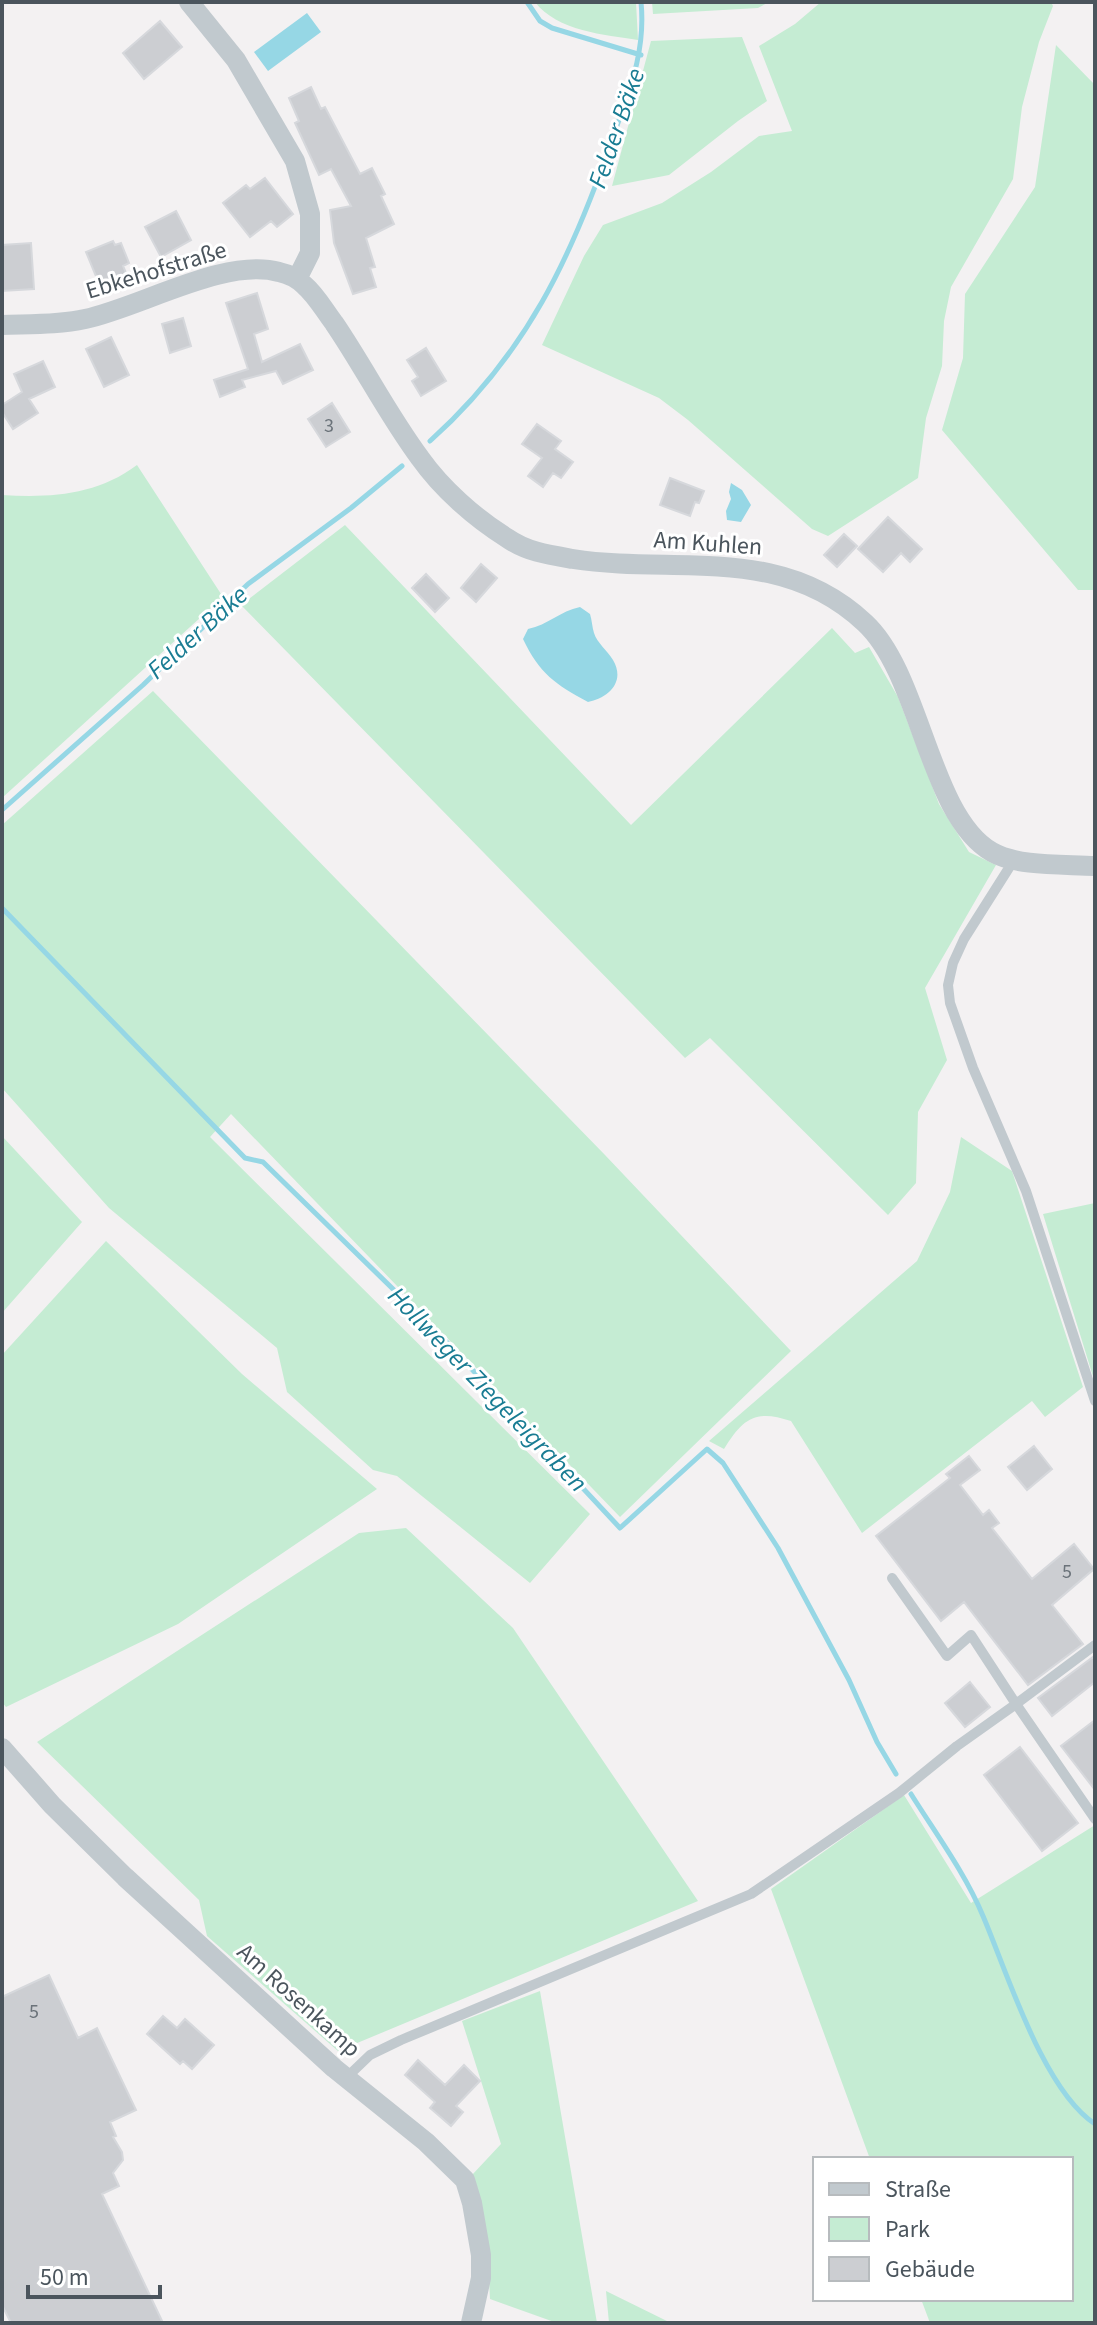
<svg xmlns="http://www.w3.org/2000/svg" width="1097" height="2325" font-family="'Source Sans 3',sans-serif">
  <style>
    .green { fill: #c5ecd3 }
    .water { fill: #96d7e5 }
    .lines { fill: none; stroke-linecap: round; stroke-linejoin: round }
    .stream { stroke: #96d7e5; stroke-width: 5 }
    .building { fill: #ccced2; stroke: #d6d8dc; stroke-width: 2 }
    .service { stroke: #c1c9ce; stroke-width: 10 }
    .minor { stroke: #c1c9ce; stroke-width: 20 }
    .labels { text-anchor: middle; stroke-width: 6; stroke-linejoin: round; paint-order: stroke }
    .number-label { font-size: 20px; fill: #6b737a }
    .street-label { font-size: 24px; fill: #4b555d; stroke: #fff }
    .water-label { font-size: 26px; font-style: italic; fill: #197c93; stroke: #fff }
  </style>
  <rect width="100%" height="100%" fill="#f3f1f2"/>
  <!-- green -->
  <path class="green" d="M535,2h101l2,38c-33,-5 -81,-9 -103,-38z
    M652,2h117l-11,6 -105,6z
    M821,2h230l2,4 -14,36 -17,65 -9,72 -62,108 -7,34 -2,45 -16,52 -8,60 -90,58 -16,-7 -124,-109 -29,-22 -117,-53 42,-89 19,-31 59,-22 49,-31 48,-36 33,-5 -33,-85 36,-22z
    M742,37l25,64 -29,20 -69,54 -57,11 39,-145z
    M1056,45l39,40v505h-17l-136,-160 21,-72 2,-64 70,-107z
    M137,465l86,132 -221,201v-303c49,3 95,0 135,-30z
    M345,525l286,300 201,-197 23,25 14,-6 29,50 41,107 30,48 27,13 -71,123 22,72 -29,52 -2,71 -28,32 -178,-177 -25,20 -444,-453z
    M153,691l452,464 186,196 -171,166 -389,-403 -21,23 380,377 -60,69 -133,-107 -24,-6 -86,-78 -10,-44 -168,-140 -107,-120v-263z
    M2,1136l80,86 -80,91z
    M961,1137l51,34 71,216 -38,30 -13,-16 -170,132 -71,-112c-35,-12 -48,-3 -67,28l-15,-8 208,-180 33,-69z
    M1095,1203v180l-52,-169z
    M106,1241l136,133 135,115 -199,135 -172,83 -4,-5v-347z
    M406,1528l107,100 185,273 -360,150 -131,-115 -8,-36 -162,-158 322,-209z
    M904,1795l67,108 124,-78v498h-165l-9,-24h150v-140h-201l-99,-270z
    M540,1991l57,332h-40l-67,-24 -3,-61 -15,-63 29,-31 -39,-123z
    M606,2291l65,32h-62z"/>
  <!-- water -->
  <path class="water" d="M307,13l14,19 -53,39 -14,-19z
    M731,483l11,7 9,15 -10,17 -14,-2 -1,-9 5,-12 -2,-7z
    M580,607l10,7c2,6 2,13 4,19 3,10 14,18 19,27 13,22 -5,38 -25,42 -32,-17 -49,-29 -65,-63l5,-10c20,-4 32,-18 52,-22z"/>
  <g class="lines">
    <!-- stream -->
    <path class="stream" d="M527,2l13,19 12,7 89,27
      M430,441c96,-86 142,-184 183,-304 16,-46 33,-85 28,-135
      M2,810l141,-125 105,-101 103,-76 51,-42
      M2,908l243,250 18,4 176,172 181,194 87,-79 16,14 55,85 71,132 28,62 19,32
      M911,1794c25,40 54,79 72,122 24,56 60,174 112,208"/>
  </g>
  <!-- building -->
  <path class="building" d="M160,21l22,26 -38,32 -21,-26z
    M311,87l10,22 4,-2 35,67 12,-6 13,26 -4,2 13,28 -28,14 9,29 -5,1 6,19 -23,7 -19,-51 -4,-33 21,-4 -20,-37 -12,6 -24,-52 4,-2 -10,-23z
    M265,178l28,36 -16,13 -6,-6 -21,16 -27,-34 23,-18 4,4z
    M176,211l15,29 -30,17 -16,-30z
    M113,241l2,4 6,-2 8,20 -6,3 4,9 -27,11 -14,-34z
    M31,243l3,46 -32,2v-46z
    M257,293l11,36 -14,5 8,28 38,-18 13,26 -30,14 -7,-13 -34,9 3,7 -25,10 -6,-17 34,-11 -22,-66z
    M183,318l8,28 -21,7 -8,-29z
    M111,337l18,38 -25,12 -18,-38z
    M426,348l20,33 -25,15 -9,-15 6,-4 -11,-17z
    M43,361l12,26 -26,12 9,14 -25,16 -11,-17v-7l20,-13 -8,-18z
    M332,403l18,29 -24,15 -18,-28z
    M537,424l24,17 -6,8 18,13 -12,16 -8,-5 -10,14 -15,-11 14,-18 -20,-14z
    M670,478l34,13 -5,12 -4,-1 -5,14 -30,-11z
    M888,517l34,32 -12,13 -9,-9 -18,19 -25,-23z
    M844,534l13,12 -20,21 -13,-12z
    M481,564l16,14 -21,24 -15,-14z
    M426,574l23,24 -14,14 -23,-24z
    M1034,1446l18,23 -25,21 -19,-23z
    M969,1456l11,14 -20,15 23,30 6,-5 10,13 -7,5 40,51 42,-35 20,25 -42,36 31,39 -55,41 -64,-83 -23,19 -65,-85 74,-58 -4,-4z
    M1093,1657l2,3v22l-43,34 -14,-18z
    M970,1682l20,25 -25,20 -20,-24z
    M1095,1720v70l-34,-44z
    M1020,1747l58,76 -36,28 -58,-76z
    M49,1975l29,63 19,-10 39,82 -26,12 6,14 -3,1 9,15 1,8 -10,13 6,13 -17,8 61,129h-152l-9,-18v-308z
    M163,2016l14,12 8,-9 29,26 -22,24 -9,-8 -3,3 -33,-30z
    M418,2060l27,25 19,-20 16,16 -24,25 7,6 -12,14 -21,-18 5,-6 -30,-27z"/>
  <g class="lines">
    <!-- service -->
    <path class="service" d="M1014,860l-50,79 -11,24 -5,22 2,18 23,65 53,123 69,210
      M1095,1645l-79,59 79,115
      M346,2078l24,-23 31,-15 350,-146 148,-101 58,-47 59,-42 -45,-69 -24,21 -55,-78"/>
    <!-- minor -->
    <path class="minor" d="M189,2l47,58 59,101 15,53v39l-13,26
      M2,325c27,-1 57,0 83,-6 56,-12 140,-62 194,-47 9,2 18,6 25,13 12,10 20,25 30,38 30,44 54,92 86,135 22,31 55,60 87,80 20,14 42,17 66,21 102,16 207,-16 292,64 56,52 64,193 127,229 26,15 73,12 103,14
      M2,1748l50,57 73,72 209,191 92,74 39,38 7,23 9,52v23l-10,45"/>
  </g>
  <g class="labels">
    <!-- number labels -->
    <g class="number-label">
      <text x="329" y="432">3</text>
      <text x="1067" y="1578">5</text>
      <text x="34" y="2018">5</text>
    </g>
    <!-- street labels -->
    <g class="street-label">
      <text transform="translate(156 270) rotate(-17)" y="8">Ebkehofstraße</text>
      <text transform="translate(708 543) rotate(4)" y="8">Am Kuhlen</text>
      <text transform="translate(299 2000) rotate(42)" y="8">Am Rosenkamp</text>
    </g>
    <!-- water labels -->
    <g class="water-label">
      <text transform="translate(616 128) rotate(-71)" y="9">Felder Bäke</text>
      <text transform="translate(197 632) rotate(-42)" y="9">Felder Bäke</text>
      <text transform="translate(488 1389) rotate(46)" y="9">Hollweger Ziegeleigraben</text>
    </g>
  </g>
  <!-- border -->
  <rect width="1097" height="2325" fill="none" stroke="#4b555d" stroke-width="8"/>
  <!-- legend -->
  <rect x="813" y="2157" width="260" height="144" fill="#ffffff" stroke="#b7bbbe" stroke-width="2"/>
  <rect x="829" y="2183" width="40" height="12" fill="#c1c9ce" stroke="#b7bbbe" stroke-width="2"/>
  <text x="885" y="2197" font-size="24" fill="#4b555d">Straße</text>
  <rect x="829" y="2217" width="40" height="24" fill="#c5ecd3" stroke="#b7bbbe" stroke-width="2"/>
  <text x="885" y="2237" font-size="24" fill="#4b555d">Park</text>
  <rect x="829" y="2257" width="40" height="24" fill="#ccced2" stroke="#b7bbbe" stroke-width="2"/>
  <text x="885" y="2277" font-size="24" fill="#4b555d">Gebäude</text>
  <!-- scale -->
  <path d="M28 2285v12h132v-12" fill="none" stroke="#4b555d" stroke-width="4"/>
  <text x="40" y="2285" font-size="24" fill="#4b555d" stroke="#ffffff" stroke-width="6" paint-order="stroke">50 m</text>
</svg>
